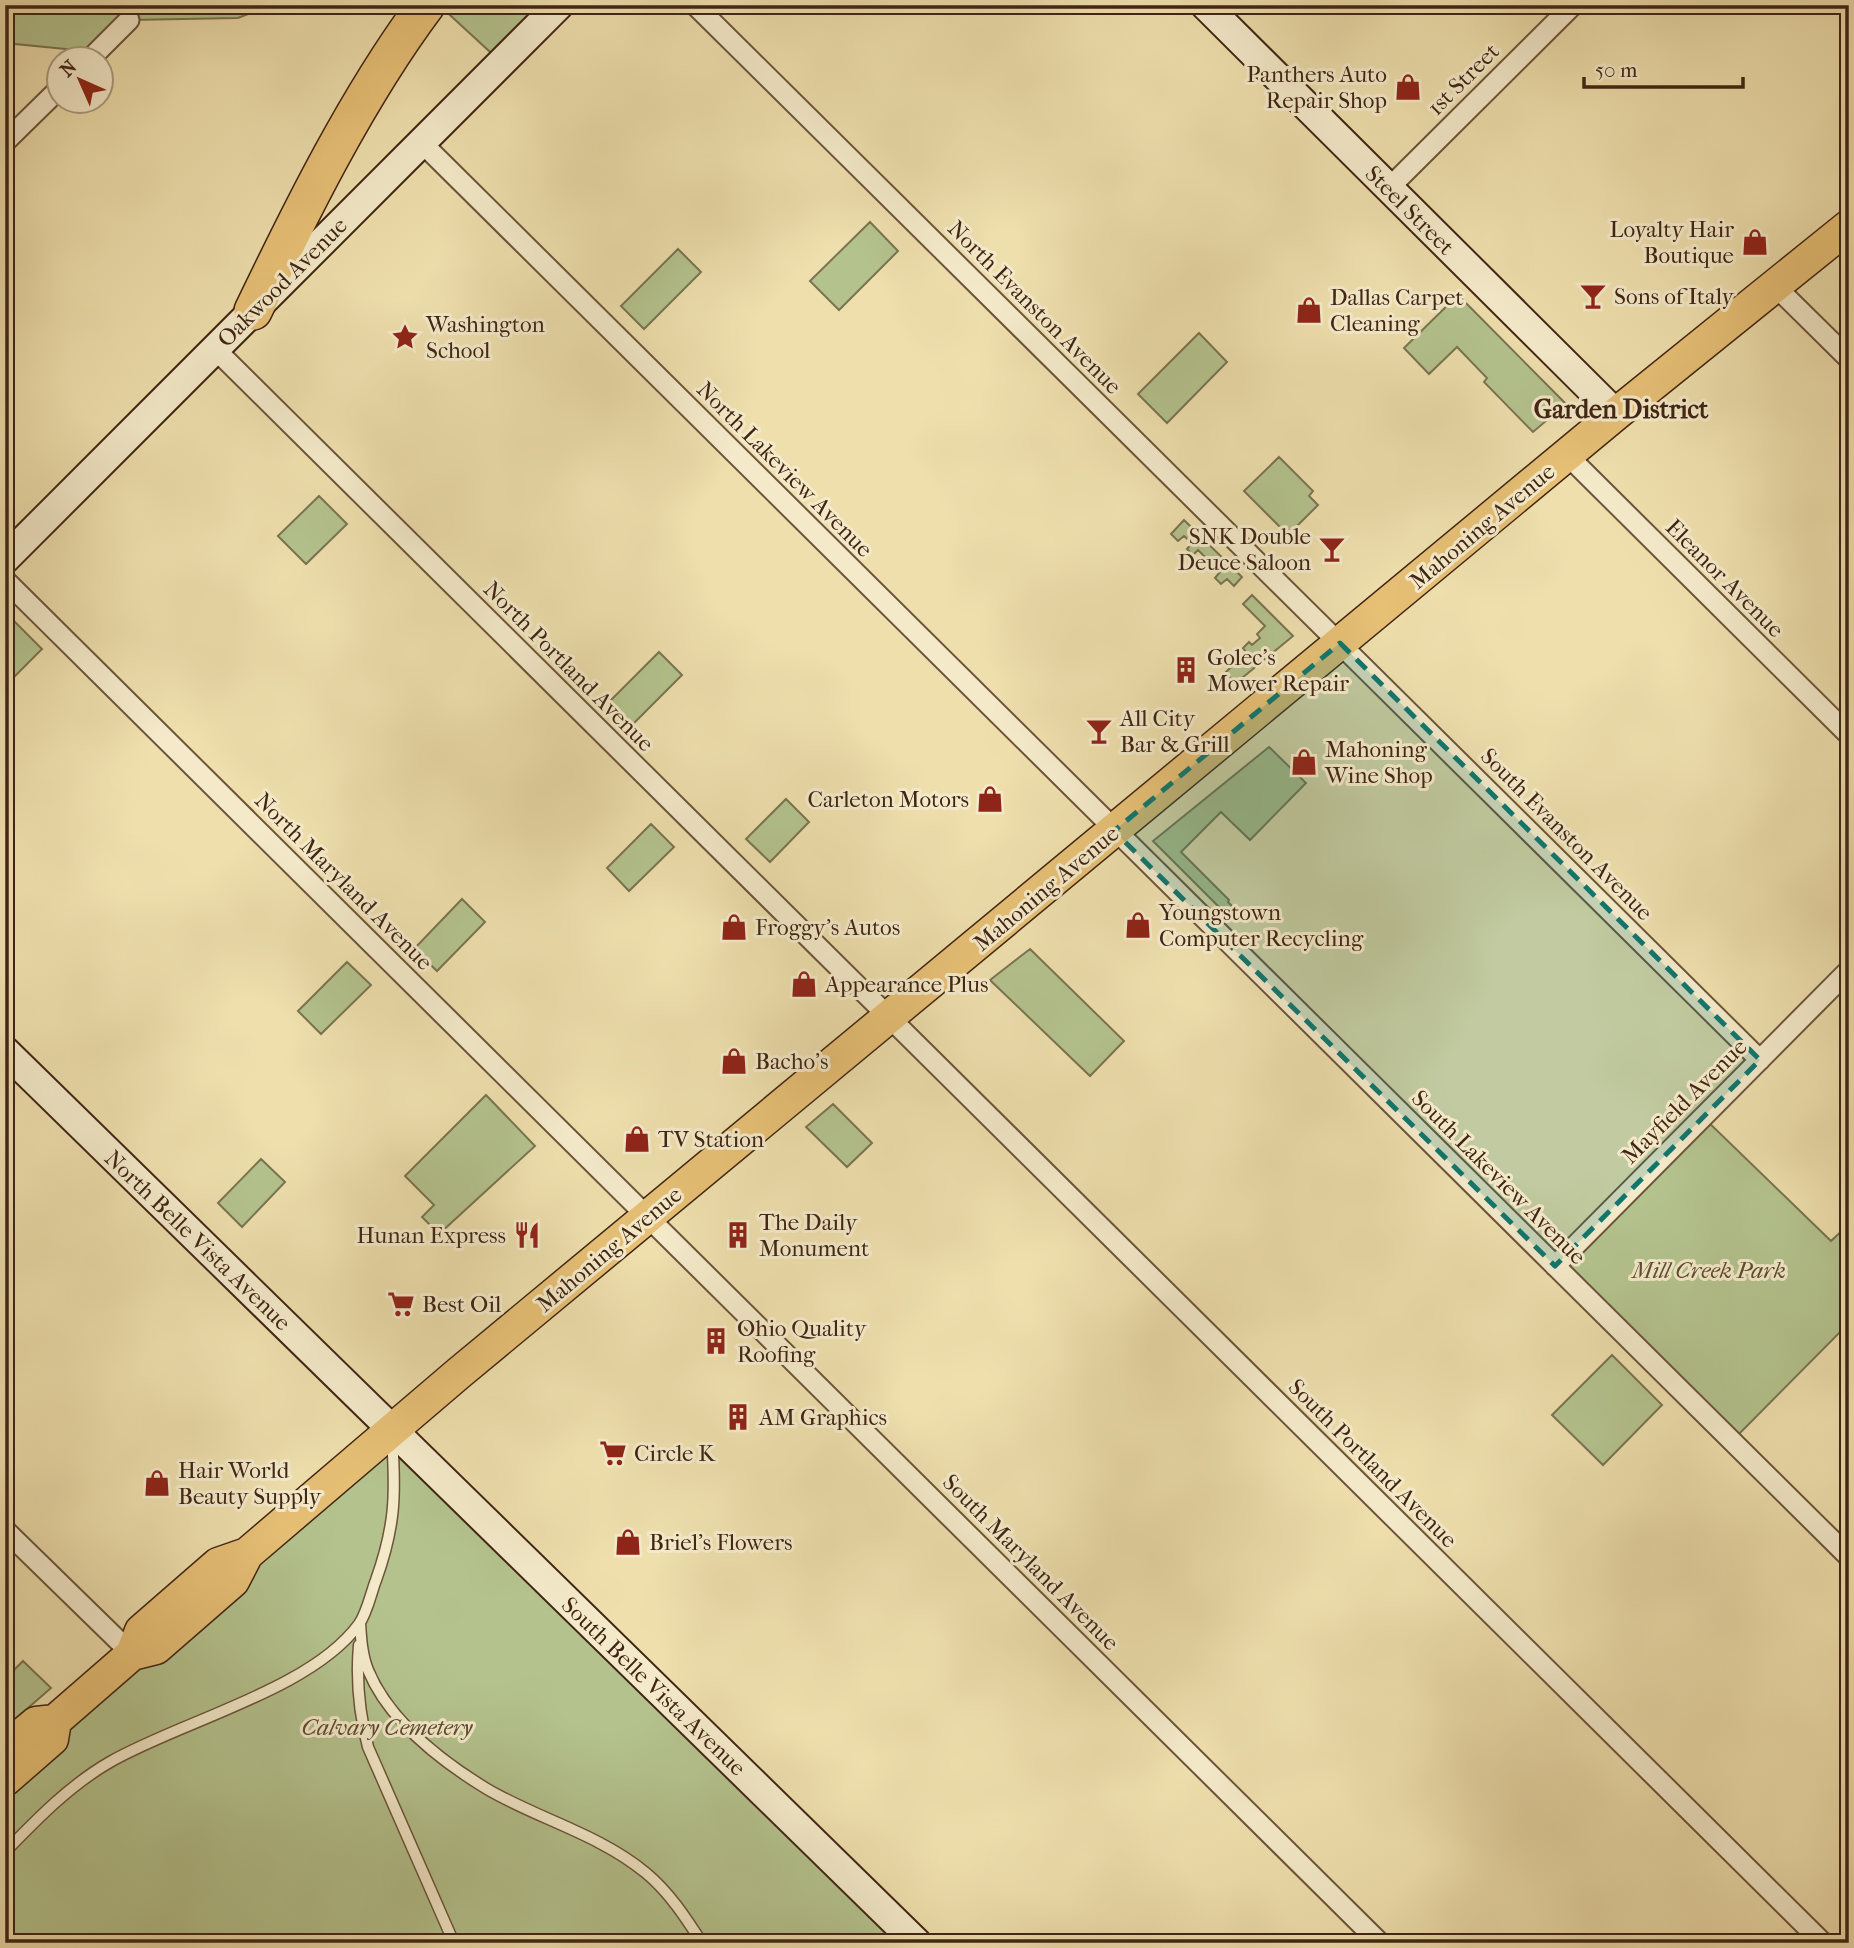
<svg xmlns="http://www.w3.org/2000/svg" width="1854" height="1948" font-family="'IM FELL French Canon',serif">
  <style>
    .green { fill: #b4c38e; stroke: #7a7451; stroke-width: 2 }
    .lines { fill: none; stroke-linecap: round; stroke-linejoin: round }
    .lane-casing { stroke: #6c543a; stroke-width: 13 }
    .street-casing { stroke: #6c543a; stroke-width: 23 }
    .secondary-casing { stroke: #402514; stroke-width: 32 }
    .primary-casing { stroke: #402514; stroke-width: 35 }
    .highway-casing { stroke: #402514; stroke-width: 40 }
    .lane { stroke: #f4eaca; stroke-width: 10 }
    .street { stroke: #f4eaca; stroke-width: 19 }
    .secondary { stroke: #f4eaca; stroke-width: 28 }
    .primary { stroke: #e7c076; stroke-width: 32 }
    .highway { stroke: #e7c076; stroke-width: 37 }
    .marked { fill: #0f766e; fill-opacity: 0.2; stroke: #0f766e; stroke-width: 5; stroke-dasharray: 14 9; stroke-linejoin: round }
    .labels { text-anchor: middle; stroke-width: 6; stroke-linejoin: round; paint-order: stroke }
    .poi-label { font-size: 23px; fill: #402514; stroke: #f4eaca; text-anchor: start }
    .street-label { font-size: 23px; fill: #402514; stroke: #f4eaca }
    .park-label { font-size: 23px; font-style: italic; fill: #5d4c32; stroke: #f4eaca }
    .quarter-label { font-size: 26px; font-weight: bold; fill: #402514; stroke: #f4eaca }
  </style>
  <rect width="100%" height="100%" fill="#eedfad"/>
  <filter id="stains"><feTurbulence type="fractalNoise" baseFrequency=".00286" numOctaves="4"/><feColorMatrix values="0 0 0 0 .2 0 0 0 0 .09 0 0 0 0 .02 0 0 0 .5 -.17"/></filter>
  <radialGradient id="worn" r=".72"><stop offset=".6" stop-color="#630" stop-opacity="0"/><stop offset="1" stop-color="#630" stop-opacity=".3"/></radialGradient>
  <!-- green -->
  <path class="green" d="M5,5h266l-33,13 -109,2 -33,32 -91,-9z
    M439,5h120l-58,57z
    M870,222l28,29 -59,59 -29,-29z
    M678,249l23,23 -57,57 -23,-23z
    M1458,295l108,109 -33,28 -49,-50 3,-4 -30,-31 -28,27 -25,-26z
    M1199,333l28,29 -60,61 -29,-29z
    M1279,457l34,34 -4,5 9,9 -30,30 -44,-44z
    M319,496l28,28 -41,40 -28,-28z
    M1184,520l58,57 -8,9 -7,-7 -6,5 -6,-6 5,-6 -8,-8 -5,5 -6,-5 5,-6 -8,-8 -5,5 -6,-6 5,-6 -8,-7 -6,5 -7,-7z
    M1252,595l41,41 -57,47 -11,-10 7,-7 -4,-4 6,-6 4,3 8,-7 -3,-4 6,-6 3,3 8,-7 -3,-4 8,-8 -22,-22z
    M5,612l37,37 -37,37z
    M659,652l23,23 -51,51 -23,-23z
    M1269,747l37,36 -56,57 -29,-28 -40,40 48,48 -1,2 4,4 -7,7 -72,-72z
    M786,799l23,23 -39,40 -24,-23z
    M651,824l23,23 -45,44 -22,-23z
    M462,899l23,23 -48,49 -23,-22z
    M1030,949l94,92 -34,35 -100,-96z
    M347,962l24,23 -50,49 -23,-23z
    M486,1095l49,51 -96,88 -17,-17 12,-12 -29,-29z
    M833,1104l39,39 -25,24 -41,-40z
    M1703,1117l128,124 18,-17v106l-4,-3 -113,114 -177,-175z
    M261,1159l24,23 -43,45 -24,-24z
    M1612,1355l50,50 -59,60 -51,-50z
    M391,1428l526,515h-912v-163z
    M23,1661l28,27 -46,40v-49z"/>
  <g class="lines">
    <defs>
      <path id="lane" d="M1836,1545l13,-12
        M360,1623c1,16 2,32 8,47 21,51 73,91 119,119 51,30 112,45 159,84 23,19 40,45 56,70
        M359,1645c-3,35 0,68 9,102l86,196
        M5,1852c32,-33 65,-67 105,-90 71,-41 201,-72 249,-138 8,-11 12,-31 17,-44 19,-53 20,-85 16,-141"/>
      <path id="street" d="M695,5l1065,1055
        M89,60l40,-40
        M5,142l55,-54
        M421,142l1428,1415
        M1389,188l184,-183
        M1775,286l74,73
        M215,349l1608,1594
        M1567,455l282,280
        M5,580l1375,1363
        M1555,1266l294,-296
        M5,1530l127,124"/>
      <path id="secondary" d="M1205,5l411,409
        M5,559l554,-554
        M5,1051l912,892"/>
      <path id="primary" d="M132,1654l9,-23 77,-67 29,-10 212,-181 1157,-959 233,-188
        M5,1749l31,-26 19,-2 77,-67 24,-6 77,-67 14,-27
        M5,1780l47,-41 3,-18"/>
      <path id="highway" d="M253,311c49,-102 105,-215 173,-306"/>
    </defs>
    <!-- lane casing -->
    <use href="#lane" class="lane-casing"/>
    <!-- street casing -->
    <use href="#street" class="street-casing"/>
    <!-- secondary casing -->
    <use href="#secondary" class="secondary-casing"/>
    <!-- primary casing -->
    <use href="#primary" class="primary-casing"/>
    <!-- highway casing -->
    <use href="#highway" class="highway-casing"/>
    <!-- lane -->
    <use href="#lane" class="lane"/>
    <!-- street -->
    <use href="#street" class="street"/>
    <!-- secondary -->
    <use href="#secondary" class="secondary"/>
    <!-- primary -->
    <use href="#primary" class="primary"/>
    <!-- highway -->
    <use href="#highway" class="highway"/>
  </g>
  <!-- marked area -->
  <path class="marked" d="M1340,643l420,417 -205,206 -441,-435z"/>
  <!-- icons -->
  <defs>
    <symbol id="shop-bare" viewBox="-9 -9 18 18"><path d="M-5-2.5h2.3a2.7 3.5 0 0 1 5.4 0H5L5.5 6h-11ZM-1.5-2.5h3a1.5 2.3 0 0 0-3 0Z" fill="#8f2418" stroke="#f4eaca" stroke-width="2.5" paint-order="stroke"/></symbol>
    <symbol id="bar-bare" viewBox="-9 -9 18 18"><path d="M-6-5H6L.8 .8V4.5H3.5V6h-7V4.5H-.8V.8Z" fill="#8f2418" stroke="#f4eaca" stroke-width="2.5" paint-order="stroke"/></symbol>
    <symbol id="sight-bare" viewBox="-9 -9 18 18"><path d="M0-6L1.8-2.2L6-1.7L2.9 1.2L3.7 5.4L0 3.3L-3.7 5.4L-2.9 1.2L-6-1.7L-1.8-2.2Z" fill="#8f2418" stroke="#f4eaca" stroke-width="2.5" paint-order="stroke"/></symbol>
    <symbol id="building-bare" viewBox="-9 -9 18 18"><path d="M-4-6H4V6H1V3H-1V6H-4ZM-2.5-4.3h1.7v1.8h-1.7ZM.8-4.3h1.7v1.8H.8ZM-2.5-1h1.7V.8h-1.7ZM.8-1h1.7V.8H.8Z" fill="#8f2418" stroke="#f4eaca" stroke-width="2.5" paint-order="stroke"/></symbol>
    <symbol id="restaurant-bare" viewBox="-9 -9 18 18"><path d="M-5-6h1v4h1v-4h1v4h1v-4h1v5L-1.5 .5V6h-2V.5L-5-1ZM5-6V6H3V1.5H1.5Q1.5-4 5-6Z" fill="#8f2418" stroke="#f4eaca" stroke-width="2.5" paint-order="stroke"/></symbol>
    <symbol id="supermarket-bare" viewBox="-9 -9 18 18"><path d="M-6-5.5h2.5l.6 2H6L4.5 2H-2.5L-4.4-4H-6ZM-1.5 3.2a1.3 1.3 0 1 0 .1 0ZM3 3.2a1.3 1.3 0 1 0 .1 0Z" fill="#8f2418" stroke="#f4eaca" stroke-width="2.5" paint-order="stroke"/></symbol>
  </defs>
  <g fill-rule="evenodd">
    <use href="#shop-bare" x="1389" y="68" width="38" height="38"/>
    <use href="#shop-bare" x="1736" y="223" width="38" height="38"/>
    <use href="#bar-bare" x="1574" y="277" width="38" height="38"/>
    <use href="#shop-bare" x="1290" y="291" width="38" height="38"/>
    <use href="#sight-bare" x="386" y="318" width="38" height="38"/>
    <use href="#bar-bare" x="1313" y="530" width="38" height="38"/>
    <use href="#building-bare" x="1167" y="651" width="38" height="38"/>
    <use href="#bar-bare" x="1080" y="712" width="38" height="38"/>
    <use href="#shop-bare" x="1285" y="743" width="38" height="38"/>
    <use href="#shop-bare" x="971" y="780" width="38" height="38"/>
    <use href="#shop-bare" x="1119" y="906" width="38" height="38"/>
    <use href="#shop-bare" x="715" y="908" width="38" height="38"/>
    <use href="#shop-bare" x="785" y="965" width="38" height="38"/>
    <use href="#shop-bare" x="715" y="1042" width="38" height="38"/>
    <use href="#shop-bare" x="618" y="1120" width="38" height="38"/>
    <use href="#restaurant-bare" x="508" y="1216" width="38" height="38"/>
    <use href="#building-bare" x="719" y="1216" width="38" height="38"/>
    <use href="#supermarket-bare" x="382" y="1285" width="38" height="38"/>
    <use href="#building-bare" x="697" y="1322" width="38" height="38"/>
    <use href="#building-bare" x="719" y="1398" width="38" height="38"/>
    <use href="#supermarket-bare" x="594" y="1434" width="38" height="38"/>
    <use href="#shop-bare" x="138" y="1464" width="38" height="38"/>
    <use href="#shop-bare" x="609" y="1523" width="38" height="38"/>
  </g>
  <g class="labels">
    <!-- poi labels -->
    <g class="poi-label">
      <text x="1387" y="82" text-anchor="end">Panthers Auto<tspan x="1387" dy="26">Repair Shop</tspan></text>
      <text x="1734" y="237" text-anchor="end">Loyalty Hair<tspan x="1734" dy="26">Boutique</tspan></text>
      <text x="1614" y="304">Sons of Italy</text>
      <text x="1330" y="305">Dallas Carpet<tspan x="1330" dy="26">Cleaning</tspan></text>
      <text x="426" y="332">Washington<tspan x="426" dy="26">School</tspan></text>
      <text x="1311" y="544" text-anchor="end">SNK Double<tspan x="1311" dy="26">Deuce Saloon</tspan></text>
      <text x="1207" y="665">Golec's<tspan x="1207" dy="26">Mower Repair</tspan></text>
      <text x="1120" y="726">All City<tspan x="1120" dy="26">Bar &amp; Grill</tspan></text>
      <text x="1325" y="757">Mahoning<tspan x="1325" dy="26">Wine Shop</tspan></text>
      <text x="969" y="807" text-anchor="end">Carleton Motors</text>
      <text x="1159" y="920">Youngstown<tspan x="1159" dy="26">Computer Recycling</tspan></text>
      <text x="755" y="935">Froggy's Autos</text>
      <text x="825" y="992">Appearance Plus</text>
      <text x="755" y="1069">Bacho's</text>
      <text x="658" y="1147">TV Station</text>
      <text x="759" y="1230">The Daily<tspan x="759" dy="26">Monument</tspan></text>
      <text x="506" y="1243" text-anchor="end">Hunan Express</text>
      <text x="422" y="1312">Best Oil</text>
      <text x="737" y="1336">Ohio Quality<tspan x="737" dy="26">Roofing</tspan></text>
      <text x="759" y="1425">AM Graphics</text>
      <text x="634" y="1461">Circle K</text>
      <text x="178" y="1478">Hair World<tspan x="178" dy="26">Beauty Supply</tspan></text>
      <text x="649" y="1550">Briel's Flowers</text>
    </g>
    <!-- street labels -->
    <g class="street-label">
      <text transform="translate(1463 79) rotate(-45)" y="8">1st Street</text>
      <text transform="translate(1410 210) rotate(45)" y="8">Steel Street</text>
      <text transform="translate(282 282) rotate(-45)" y="8">Oakwood Avenue</text>
      <text transform="translate(1035 307) rotate(45)" y="8">North Evanston Avenue</text>
      <text transform="translate(785 469) rotate(45)" y="8">North Lakeview Avenue</text>
      <text transform="translate(1482 526) rotate(-40)" y="8">Mahoning Avenue</text>
      <text transform="translate(1725 578) rotate(45)" y="8">Eleanor Avenue</text>
      <text transform="translate(569 666) rotate(45)" y="8">North Portland Avenue</text>
      <text transform="translate(1567 834) rotate(45)" y="8">South Evanston Avenue</text>
      <text transform="translate(344 881) rotate(45)" y="8">North Maryland Avenue</text>
      <text transform="translate(1046 888) rotate(-40)" y="8">Mahoning Avenue</text>
      <text transform="translate(1684 1101) rotate(-45)" y="8">Mayfield Avenue</text>
      <text transform="translate(1499 1177) rotate(45)" y="8">South Lakeview Avenue</text>
      <text transform="translate(198 1240) rotate(44)" y="8">North Belle Vista Avenue</text>
      <text transform="translate(609 1249) rotate(-40)" y="8">Mahoning Avenue</text>
      <text transform="translate(1373 1463) rotate(45)" y="8">South Portland Avenue</text>
      <text transform="translate(1031 1562) rotate(45)" y="8">South Maryland Avenue</text>
      <text transform="translate(654 1686) rotate(44)" y="8">South Belle Vista Avenue</text>
    </g>
    <!-- park labels -->
    <g class="park-label">
      <text x="1709" y="1278">Mill Creek Park</text>
      <text x="387" y="1735">Calvary Cemetery</text>
    </g>
    <!-- quarter labels -->
    <g class="quarter-label">
      <text x="1621" y="418">Garden District</text>
    </g>
  </g>
  <!-- margin -->
  <rect width="1854" height="1948" fill="none" stroke="#eedfad" stroke-width="28"/>
  <rect x="7" y="7" width="1840" height="1934" fill="none" stroke="#402514" stroke-width="3.5"/>
  <rect x="14" y="14" width="1826" height="1920" fill="none" stroke="#402514" stroke-width="2"/>
  <!-- north arrow -->
  <g transform="translate(80 80) rotate(315)"><circle r="33" fill="#f4eaca" stroke="#ac9b81" stroke-width="2"/>
  <path d="M0-5L12 26L0 18L-12 26Z" fill="#8f2418"/>
  <text y="-10" font-size="19" font-weight="bold" text-anchor="middle" fill="#402514">N</text>
  </g>
  <!-- scale -->
  <path d="M1584 77v10h159v-10" fill="none" stroke="#402514" stroke-width="3.5"/>
  <text x="1595" y="77" font-size="21" fill="#402514" stroke="#f4eaca" stroke-width="5" paint-order="stroke">50 m</text>
  <rect width="100%" height="100%" filter="url(#stains)"/>
  <rect width="100%" height="100%" fill="url(#worn)"/>
</svg>
